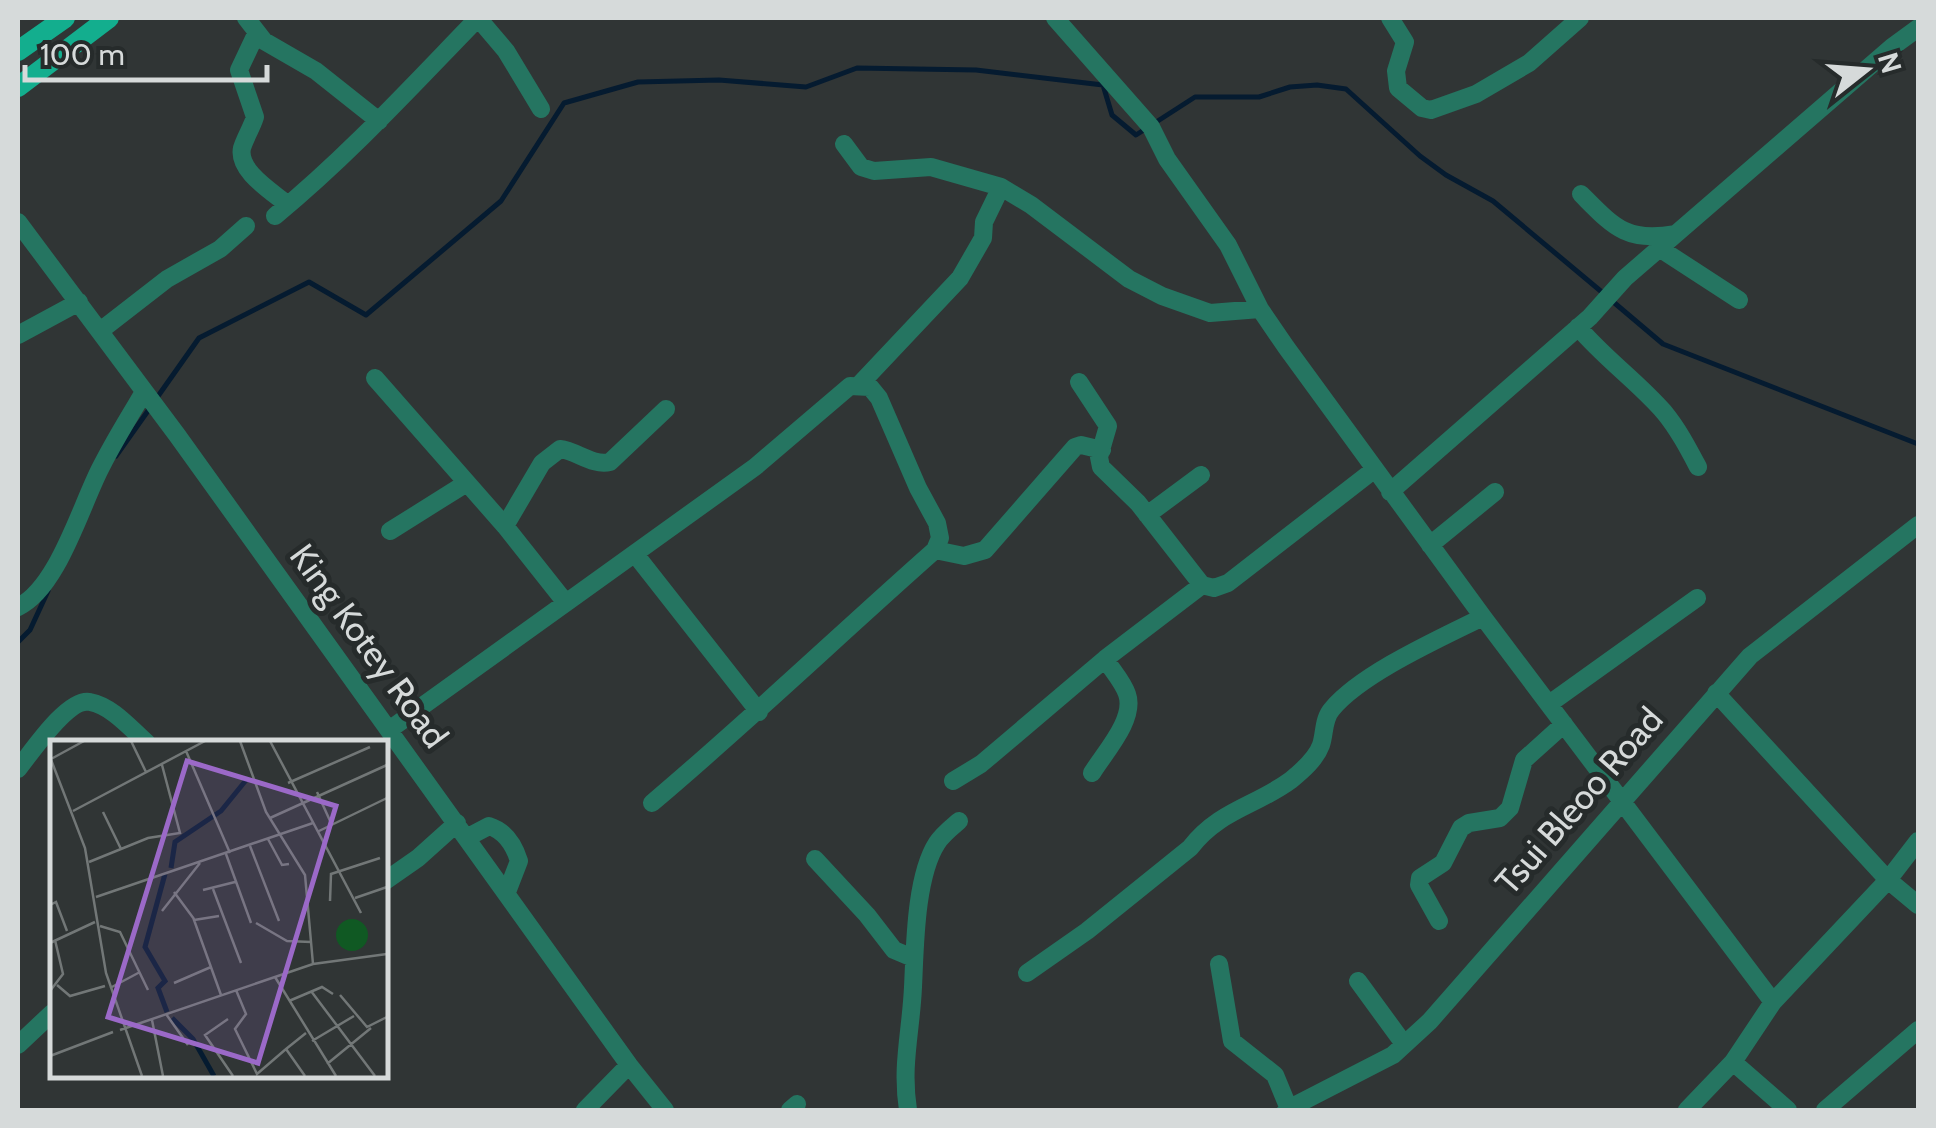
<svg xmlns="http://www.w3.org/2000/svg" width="1936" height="1128" font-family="Cabin,sans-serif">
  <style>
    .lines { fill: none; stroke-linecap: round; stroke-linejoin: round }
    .stream { stroke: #051b30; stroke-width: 5 }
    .minor { stroke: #257561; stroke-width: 18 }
    .major { stroke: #13ae8e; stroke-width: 20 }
    .labels { text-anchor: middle; stroke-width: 10; stroke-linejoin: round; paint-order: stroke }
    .street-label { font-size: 35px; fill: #d6dada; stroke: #262b2b }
    .inset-river { fill: none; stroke: #051b30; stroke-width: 5 }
    .inset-road { fill: none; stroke: #727777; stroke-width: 2.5 }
    .view { fill: #9b69c8; fill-opacity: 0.15; stroke: #9b69c8; stroke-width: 5 }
    .inset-edge { fill: none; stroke: #d6dada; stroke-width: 5 }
  </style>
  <rect width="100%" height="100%" fill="#303535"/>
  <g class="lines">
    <!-- stream -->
    <path class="stream" d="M1611,300l52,44 255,100
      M156,399l43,-61 110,-56 57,33 135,-114 63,-98 74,-21 81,-2 87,7 51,-19 119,2 127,15 9,30 24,20 59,-38h64l31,-10 27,-2 29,4 74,67 26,19 47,26 110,92
      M116,456l34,-48
      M18,642l12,-12 18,-39"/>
    <!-- minor -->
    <path class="minor" d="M246,18l18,23 52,30 63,50
      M478,18l28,33 35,58
      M1055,18l96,109 16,32 61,86 32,64 26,38 197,270 290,385
      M1390,18l15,24 -9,29 2,17 24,20 9,2 45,-16 53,-31 51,-45
      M256,34l-17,36 16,47c-3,10 -10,21 -13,31 -5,23 31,44 46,57
      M844,144l17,23 13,4 57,-4 70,20 30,18 98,74 33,17 48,17 50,-4
      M1581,194c32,32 45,49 94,40
      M275,216c73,-60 137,-130 203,-198
      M18,222l159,213 452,630 36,45
      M1659,248l80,52
      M1578,327c26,31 60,55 86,85 14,17 24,36 34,55
      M100,331l67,-52 53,-30 26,-23
      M18,335l61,-33
      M375,378l130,148 61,77
      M1079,382l29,44 -9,31 2,10 37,36 64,82
      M860,384l100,-106 23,-40 1,-16 17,-35
      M1390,492l200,-175 35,-39 267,-231 26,-19
      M1147,515l54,-40
      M505,526l37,-63 18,-14c17,2 32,17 50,13l56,-53
      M390,531l75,-47
      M1430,545l65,-53
      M935,550l29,6 21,-6 90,-103 6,-2 21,5
      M635,554l124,158
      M18,607c40,-19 63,-102 83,-140 13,-26 28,-50 43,-75
      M1716,693l172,187 30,25
      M1549,704l148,-106
      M389,730l366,-263 95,-81 20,1 9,11 39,90 19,35 3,15 -5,12c-95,84 -186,171 -283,253
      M18,769c13,-16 50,-72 72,-67 22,4 41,27 57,41
      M1092,773c12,-20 44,-54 35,-79 -4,-12 -15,-24 -22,-35
      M953,781l28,-17 124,-105 97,-74 12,3 14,-5 147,-114
      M468,837l21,-11c16,5 25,19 30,35l-12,31
      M815,859l52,56 27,35 19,8
      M385,881l33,-23 39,-35
      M1439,921l-20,-36 1,-7 23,-15 18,-35 8,-5 31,-5 10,-10 14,-48 40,-36
      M1219,964l13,77 43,34 14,34
      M1027,973l60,-42 103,-83c29,-38 66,-42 101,-68 11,-9 25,-21 30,-35 4,-12 2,-26 11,-36 30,-36 109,-71 151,-92
      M1358,981l46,63
      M18,1045l34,-32
      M1733,1062l55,48
      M585,1110l44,-45
      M790,1110l7,-6
      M908,1110c-7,-45 3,-78 5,-123 2,-39 2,-110 24,-144 5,-8 15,-16 22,-22
      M1286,1110l107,-55 37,-34 320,-365 168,-131
      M1687,1110l46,-48 40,-60 115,-122 30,-39
      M1825,1110l93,-80"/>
    <!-- major -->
    <path class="major" d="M18,51l47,-33
      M18,87l91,-69"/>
  </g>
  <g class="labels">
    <!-- street labels -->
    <g class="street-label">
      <text transform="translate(369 646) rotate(54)" y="12">King Kotey Road</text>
      <text transform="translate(1579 801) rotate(-49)" y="12">Tsui Bleoo Road</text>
    </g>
  </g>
  <!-- overview -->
  <g transform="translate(50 740)">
    <rect width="338" height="338" fill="#303535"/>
    <path d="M286 195a16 16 0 1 1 32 0a16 16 0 1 1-32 0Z" fill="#105923"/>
    <path class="inset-river" d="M121,128l4,-26 46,-31 26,-32M115,134l-20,73 20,34 -7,7 9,24M122,278l21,21 21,37"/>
    <path class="inset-road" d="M81,1l15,31M190,1l26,71 39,63 8,89M220,1l91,172M136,11l44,102M0,17l35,91 21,125 36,103M1,19l33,-18M238,43l82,-36M267,52l14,31M23,71l132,-70M53,72l18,37M220,78l117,-53M269,91l68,-33M218,99l14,26 7,-1M200,106l29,75M176,114l25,69M39,122l59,-24 32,-5 -18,-68M163,149l28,74M153,150l32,-8M124,152l20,27M46,157l217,-74M305,158l32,-11M280,161l1,-27 49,-16M0,165l6,-3 11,29M112,171l38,-48M169,176l-25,4 27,75M206,183l31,18 24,1M50,186l20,6 28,58M0,203l45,-21M225,237l61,99M124,243l37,-16M7,245l13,11 35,-10M60,248l30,-16M186,250l10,24 -11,15 22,45 29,-25M0,251l13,-17 -8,-34M261,251l64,85M290,255l27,32 20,-10M239,261l33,-14 11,7M116,274l22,31M178,279l-23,16 28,41M102,280l11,56M70,290l193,-66 74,-10M262,301l42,-25M0,316l63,-24M277,324l44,-36M255,336l-19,-27 20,-16"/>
    <path class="view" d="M137,21l149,45 -78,257 -150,-46z"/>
    <rect width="338" height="338" class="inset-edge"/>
  </g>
  <!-- border -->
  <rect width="1936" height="1128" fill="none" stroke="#d6dada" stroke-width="40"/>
  <!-- north arrow -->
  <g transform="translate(1866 70) rotate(73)" stroke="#262b2b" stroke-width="8" paint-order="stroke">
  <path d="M0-8L18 38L0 25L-18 38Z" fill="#d6dada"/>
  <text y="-15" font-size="28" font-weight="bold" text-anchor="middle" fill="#d6dada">N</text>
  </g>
  <!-- scale -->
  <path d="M25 65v15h242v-15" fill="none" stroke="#d6dada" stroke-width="5"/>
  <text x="40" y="65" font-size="30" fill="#d6dada" stroke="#262b2b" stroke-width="8" paint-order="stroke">100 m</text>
</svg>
